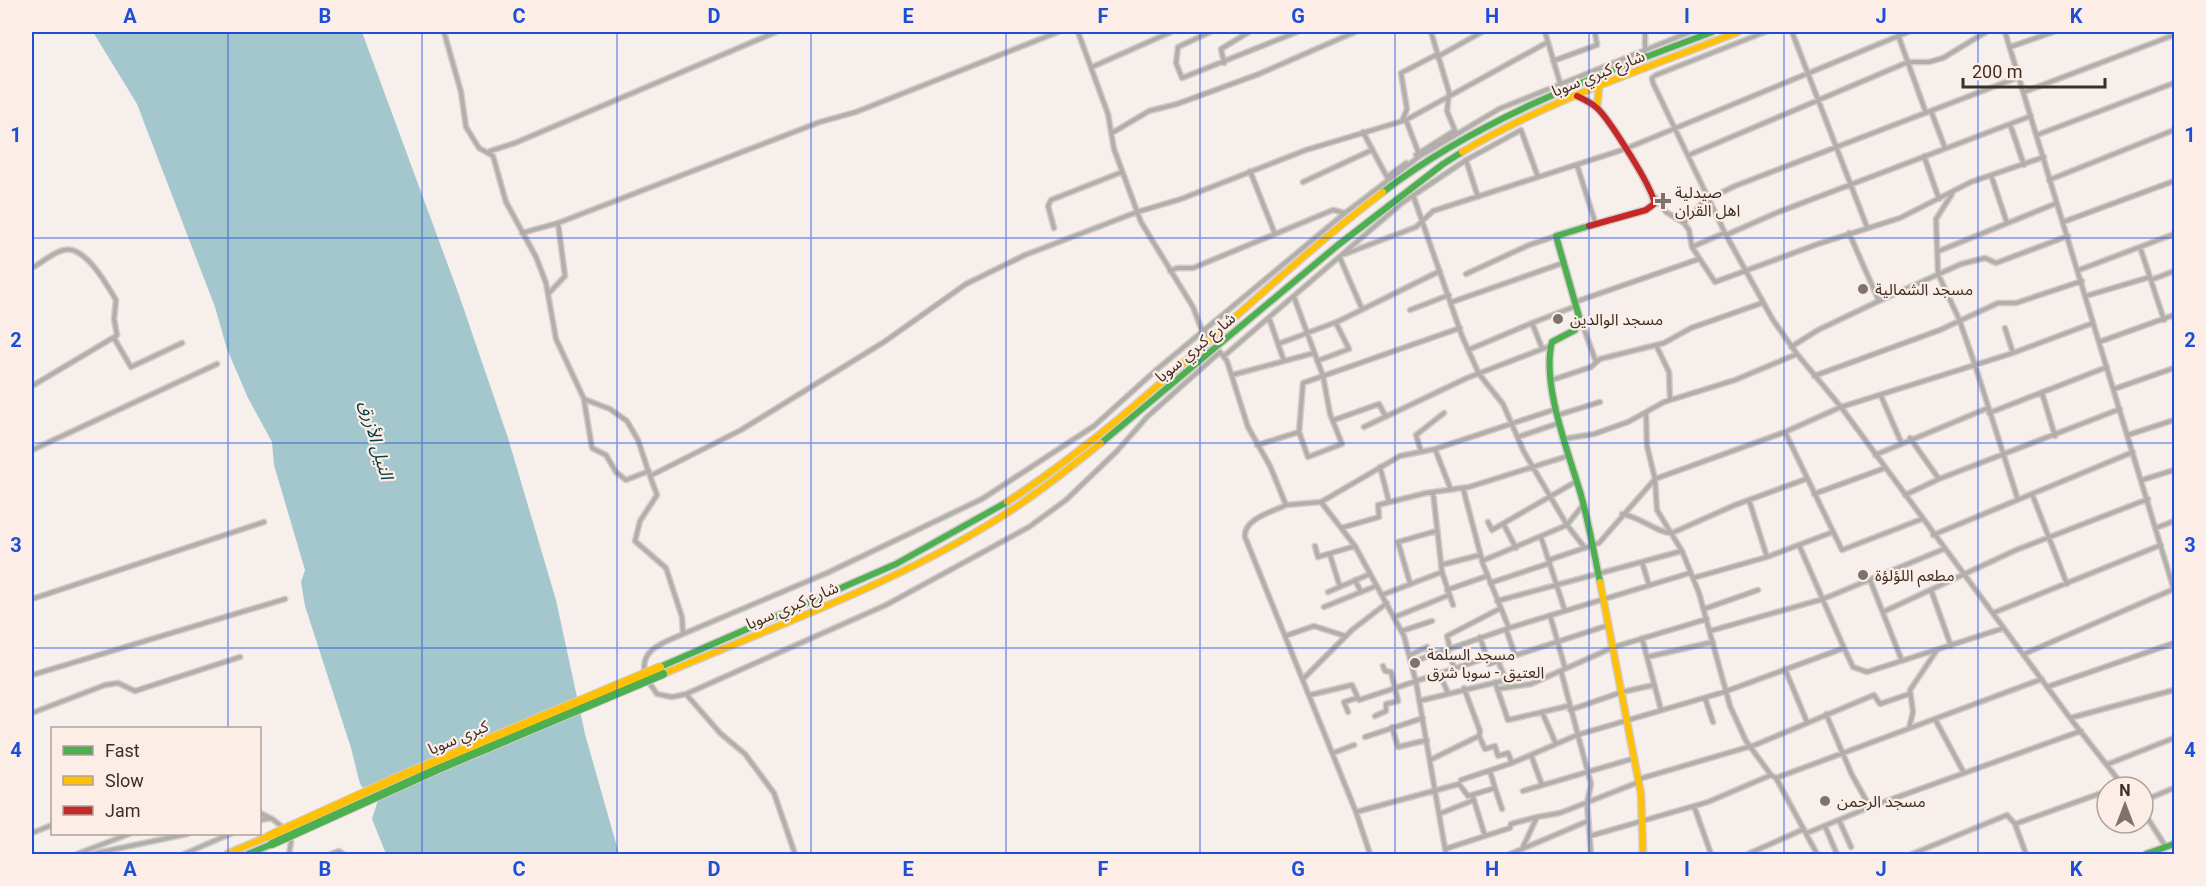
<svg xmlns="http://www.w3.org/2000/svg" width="2206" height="886" font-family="Roboto,'Noto Sans Arabic',sans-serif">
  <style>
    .water { fill: #a3c7cc }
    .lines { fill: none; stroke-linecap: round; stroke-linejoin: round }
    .street-casing { stroke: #d4cdc9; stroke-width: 7 }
    .fast-casing { stroke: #d4cdc9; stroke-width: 9 }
    .slow-casing { stroke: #d4cdc9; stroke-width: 9 }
    .jam-casing { stroke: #d4cdc9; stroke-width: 9 }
    .street { stroke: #b2aeab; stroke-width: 4 }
    .fast { stroke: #4caf50; stroke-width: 6 }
    .slow { stroke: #ffc107; stroke-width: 6 }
    .jam { stroke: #c62828; stroke-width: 6 }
    .fast-bridge-casing { stroke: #d4cdc9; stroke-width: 10; stroke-linecap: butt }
    .slow-bridge-casing { stroke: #d4cdc9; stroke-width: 10; stroke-linecap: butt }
    .fast-bridge { stroke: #4caf50; stroke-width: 8 }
    .slow-bridge { stroke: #ffc107; stroke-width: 8 }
    .grid { fill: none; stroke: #1d4ed8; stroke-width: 1.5; stroke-opacity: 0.55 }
    .poi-dot { fill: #7d726c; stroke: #fceee7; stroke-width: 2 }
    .labels { text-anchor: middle; stroke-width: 4.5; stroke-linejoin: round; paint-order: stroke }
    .street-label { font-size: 16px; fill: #3b2f27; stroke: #fceee7 }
    .poi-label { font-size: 16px; fill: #3b2f27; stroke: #fceee7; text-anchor: start }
    .water-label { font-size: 18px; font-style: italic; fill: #083e44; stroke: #fceee7 }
    .neatline { fill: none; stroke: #1d4ed8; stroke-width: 2 }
    .grid-label { font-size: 20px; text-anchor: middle; font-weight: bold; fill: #1d4ed8 }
  </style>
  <rect width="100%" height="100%" fill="#f7efec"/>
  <!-- water -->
  <path class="water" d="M93,32h269l97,263 49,143 48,162 29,134 34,120h-233l-14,-35 6,-19 -17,-14 -2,-6 -8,-32 -46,-142 -4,-24 4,-12 -31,-105 -2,-23 -24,-44 -21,-49 -12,-42 -78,-203z"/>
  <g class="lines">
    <defs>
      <path id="street" d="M444,32l17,60 5,35 13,21 14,8 13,46 30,55 10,26 10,56 28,60 26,10 17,12 11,19 12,36 91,-46 143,-88 82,-58 59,-29 112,-43 44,-13 125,-49 100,-30 142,-78
        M1078,32l30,82 6,35 27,73 52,85 8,21 11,11
        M1210,32l-32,15 -2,16 6,15 115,-46
        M1431,32l18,60 -2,19 9,22
        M1545,32l15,51
        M1765,32l-109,43 -4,3 1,5 73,152 47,85 24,34 44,53 229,311 54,69
        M1792,32l75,195
        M1897,32l29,81
        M2005,32l169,558
        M2010,47l43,-15
        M1437,57l45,-25
        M1645,57v-25
        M1553,61l44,-16 -2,-13
        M1224,63l-3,-14 28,-17
        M1092,67l79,-35
        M2024,92l150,-57
        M1931,111l14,37
        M1406,120l13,34
        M1402,121l5,-12 -6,-36 35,-18
        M2010,124l14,41
        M1363,132l25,47
        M1112,133l37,-22 28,-7 82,-30 96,-42
        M2037,135l137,-52
        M490,151l25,-8 261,-111
        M1416,155l38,-24
        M1689,155l219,-93h21l14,-4 43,-26
        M1924,156l15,43
        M1466,160l12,37
        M1577,165l19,60
        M1250,171l25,63
        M1991,175l16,48
        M1387,177l19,-14
        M2049,180l125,-50
        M1303,182l69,-32
        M1952,194l-16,25 2,55 21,45 16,46 43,135
        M1413,195l49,141 17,38 24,30 21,48 43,73 18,23
        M1655,197l11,15 18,11 5,7 3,17 23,35 103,-38 82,-26 71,-36 73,-25
        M2063,222l111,-41
        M1684,223l20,-22 31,-15 284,-109
        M1054,228l-6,-22 3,-6 71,-28
        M522,233l36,-10 262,-101 36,-10 202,-80
        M1726,235l50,-22 255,-97
        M1692,247l32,-14
        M2140,247l24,73
        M1939,251l118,-48
        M1345,254l71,-27 17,-16 192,-62 283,-117
        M1340,258l22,51
        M32,268c10,-5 21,-16 32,-18 21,-5 43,35 52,50l-2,19 3,16 -3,3 17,29 51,-24
        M2079,270l95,-36
        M1170,271l7,-3h16l140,-58 12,3
        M1466,274l63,-29 27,-9
        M2151,280l23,-9
        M549,293l16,-17 -7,-53
        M2086,296l64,-19
        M1294,297l29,79 -20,7 -4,49 9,25 34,-13 -12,-30 -7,-38 137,-48
        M1879,301l82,-37 24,-6 11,5 72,-27
        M1452,302l111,-39
        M1575,302l124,-43
        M1410,310l39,-15
        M1269,318l15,43
        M1580,318l16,44
        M1532,323l44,-17
        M2005,328l8,25
        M2099,342l75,-27
        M1278,344l61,-23 101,-50
        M1656,345l13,27 1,27
        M1791,347l27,-17 61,-29 -30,-68
        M1468,350l64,-27 10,25
        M1220,352l7,9 21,66 22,39 16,39c-14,7 -43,14 -41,32l111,275 14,42
        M1224,356l178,-153 64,-43 55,-30 17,47
        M1317,361l32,-12 -13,-26
        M1232,375l82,-22
        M1814,376l126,-46 58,-27h18l66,-22
        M1552,380l39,-13 9,-8 64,-16 27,-15 71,-25
        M32,386l84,-50
        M2114,389l60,-21
        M2042,393l13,43
        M1881,396l20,46
        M584,400l8,48 14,7 10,17 10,8 23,-9
        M1646,413l1,33 8,33 2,31 25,41 17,42 31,113 16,35 25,34 5,3 41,76
        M1989,413l118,-46
        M1558,415l42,-13
        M1334,420l45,-16 7,13
        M1364,427l103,-49 83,-32
        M1785,432l57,118 80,-31
        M2128,435l46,-15
        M1518,437l41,-14
        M1910,438l29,41
        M1563,439l31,-5 34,-12 36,-20 71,-22 62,-26
        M1257,445l42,-13
        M1435,449l16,41
        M32,450l185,-86
        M1421,451l-5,-16 28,-22
        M1875,455l113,-47
        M1380,467l9,35
        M2142,480l32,-10
        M1463,488l20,76 26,64
        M1433,492l9,80 11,33
        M1814,494l71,-26
        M2032,494l35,90
        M1905,495l34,-16 181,-70
        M1749,500l18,57
        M1321,502l34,44 49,90 12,46 30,172
        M1286,505l35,-3 79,-46 35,-7 121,-40
        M1622,514c17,2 37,20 50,19l63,-28 71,-26
        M1488,522l4,8 85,-49
        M1504,525l12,23
        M1341,528l38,-11 -1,-12 48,-12 43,-6 99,-31
        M2156,528l18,-7
        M1933,535l200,-83
        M1541,537l24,74
        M1799,545l45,103
        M1315,546l3,11 37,-11
        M1330,555l10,32
        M1549,560l50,-17 56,-64 130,-47 56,-25 172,-54 80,-30
        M1482,561l85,-36 16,-20
        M1642,562l7,23
        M1441,565l39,-10
        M1693,578l74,-21 66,-25
        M1355,580l6,12
        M1870,580l32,81
        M1410,583l-12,-41 38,-11
        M1490,583l60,-20
        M1447,590l40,-14
        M1931,590l20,56
        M1328,592l42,-18
        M1382,595l60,-23
        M32,599l232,-77
        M1497,601l185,-50
        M1324,607l52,-21
        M1704,609l54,-19
        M1883,612l133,-62 132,-51
        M1993,613l168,-68
        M1550,615l15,53
        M1395,617l54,-22
        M1506,629l9,26
        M1402,631l30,-10
        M1710,631l113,-32 121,-50
        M683,634l144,-61 155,-74 112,-73 61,-55 190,-158 75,-57 79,-47 191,-77
        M1285,636l29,-10 31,10
        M1480,637l9,27 120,-39
        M1642,638l19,72
        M1450,649l-3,-13 54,-28
        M1447,650l8,19
        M2024,654l150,-65
        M1410,655l17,-8 4,9
        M1647,657l66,-15
        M1498,661l11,26
        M1412,662l97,-34 181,-55
        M1785,669l22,53
        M1561,671l30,113 -4,19 4,51
        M645,674c-6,-25 20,-32 38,-40l-1,-17 -16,-49 -31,-27 5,-20 17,-26 -7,-19
        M32,675l253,-76
        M1440,675l8,18
        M1303,679l49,-49 35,-27
        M648,681l9,13 15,3 14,-3 34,39 25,21 29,39 21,61
        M1495,682l13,38 60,-14
        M2047,687l127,-44
        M1497,689l34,-5 83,-37 93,-28
        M686,694l200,-89 143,-78 37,-27 51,-49 30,-34 73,-65
        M1310,695l42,-10 7,15 127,-42
        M1705,698l8,24
        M1419,701l87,-21
        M1570,710l52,-18 32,-7
        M1348,712l-4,-10 13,-4
        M1542,712l14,32
        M32,713l73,-28 13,-2 17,8 105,-34
        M1826,714l26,61 18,32
        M1375,716l11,-5v-7l12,-3 -7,-29 -6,-1 -2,-5
        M2070,718l104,-28
        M1935,719l29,54
        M1392,727l6,20 29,-7
        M1909,728l4,-16 -3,-22 27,-40
        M1479,736l6,13 10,-3 3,10 10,-3 4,10
        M1365,737l58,-19
        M1333,753l21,-8
        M1531,755l11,30
        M1430,760l49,-24 1,-5 -16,-43
        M2108,764l66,-26
        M1776,778l266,-99
        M1639,779l116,-34 119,-50 6,9 29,-10
        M1461,780l51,-17 65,-28 147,-43 120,-44 9,19 14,5 137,-44
        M1495,788l7,21
        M1523,791l112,-33
        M2143,801l31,-13
        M1694,806l17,48
        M2143,811l23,36
        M1356,812l103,-28 9,12 27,-8 -5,-17
        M260,813l10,5
        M1439,814l35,-14
        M1537,817l23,-4 79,-31
        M260,820l11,-2 14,11
        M1839,820l12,27
        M2015,824l92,-33
        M1825,826l11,26
        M32,833l20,-8
        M1807,833l63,-26 211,-76
        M1485,836l25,-8 1,-4 26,-7 -15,32
        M1590,836l118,-34 63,-27
        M1445,849l40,-13 -12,-39
        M77,854l52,-20
        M92,854l95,-20
        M184,854l46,-20
        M289,854l2,-12 -2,-7
        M331,854l8,-3 4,3
        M1510,854l78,-33
        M1748,854l56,-25
        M1912,854l95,-39 8,9 11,30"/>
      <path id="fast" d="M1383,192c98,-75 215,-117 329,-160
        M1589,226l-33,10 24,84 -5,10 -23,12c-11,42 17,112 29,153 8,29 13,58 19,87
        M1101,443l237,-198 105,-81 19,-12
        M660,667l236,-103 111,-62
        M248,854l24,-10
        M2146,854l28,-10"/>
      <path id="slow" d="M1597,107l2,-20
        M1462,152c86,-52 183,-83 276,-120
        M1007,502c139,-91 246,-211 376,-310
        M1600,582l41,212 2,60
        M663,674c107,-46 223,-87 323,-148 41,-24 78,-54 115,-83
        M227,854l42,-18"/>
      <path id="jam" d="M1577,96c6,3 15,7 20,12 11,10 59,84 57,96l-8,6 -57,16"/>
    </defs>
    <!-- street casing -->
    <use href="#street" class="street-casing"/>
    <!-- fast casing -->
    <use href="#fast" class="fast-casing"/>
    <!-- slow casing -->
    <use href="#slow" class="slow-casing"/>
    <!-- jam casing -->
    <use href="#jam" class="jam-casing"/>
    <!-- street -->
    <use href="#street" class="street"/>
    <!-- fast -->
    <use href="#fast" class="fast"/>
    <!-- slow -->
    <use href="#slow" class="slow"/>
    <!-- jam -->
    <use href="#jam" class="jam"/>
    <defs>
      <path id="fast-bridge" d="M272,844l166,-75 225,-95"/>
      <path id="slow-bridge" d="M269,836l134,-61 257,-108"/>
    </defs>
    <!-- fast-bridge casing -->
    <use href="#fast-bridge" class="fast-bridge-casing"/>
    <!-- slow-bridge casing -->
    <use href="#slow-bridge" class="slow-bridge-casing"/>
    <!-- fast-bridge -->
    <use href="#fast-bridge" class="fast-bridge"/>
    <!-- slow-bridge -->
    <use href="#slow-bridge" class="slow-bridge"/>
  </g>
  <!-- grid -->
  <path class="grid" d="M228,32v696M422,32v822M617,32v822M811,32v822M1006,32v822M1200,32v822M1395,32v822M1589,32v822M1784,32v822M1978,32v822M32,238h2142M32,443h2142M32,648h2142M228,834v20"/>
  <!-- markers -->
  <g class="poi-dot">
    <path d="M1660 192h6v6h6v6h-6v6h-6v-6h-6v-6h6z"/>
    <circle cx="1863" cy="289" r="6"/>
    <circle cx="1558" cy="319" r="6"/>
    <circle cx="1863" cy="575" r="6"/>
    <circle cx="1415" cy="663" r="6"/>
    <circle cx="1825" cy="801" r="6"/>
  </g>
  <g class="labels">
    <!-- street labels -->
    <g class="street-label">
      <text transform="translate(1598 73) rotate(-22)" y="6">شارع كبري سوبا</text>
      <text transform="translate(1195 347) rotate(-40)" y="6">شارع كبري سوبا</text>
      <text transform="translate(792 605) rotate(-23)" y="6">شارع كبري سوبا</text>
      <text transform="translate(458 737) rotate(-23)" y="6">كبري سوبا</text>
    </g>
    <!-- poi labels -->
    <g class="poi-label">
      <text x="1675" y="198">صيدلية<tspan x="1675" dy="18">اهل القران</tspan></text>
      <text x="1875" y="295">مسجد الشمالية</text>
      <text x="1570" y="325">مسجد الوالدين</text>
      <text x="1875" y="581">مطعم اللؤلؤة</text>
      <text x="1427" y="660">مسجد السلمة<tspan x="1427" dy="18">العتيق - سوبا شرق</tspan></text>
      <text x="1837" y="807">مسجد الرحمن</text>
    </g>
    <!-- water labels -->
    <g class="water-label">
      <text transform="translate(376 440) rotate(74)" y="6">النيل الأزرق</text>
    </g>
  </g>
  <!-- border -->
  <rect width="2206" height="886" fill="none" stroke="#fceee7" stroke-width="66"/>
  <!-- legend -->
  <rect x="51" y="727" width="210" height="108" fill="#fceee7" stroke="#afa29a" stroke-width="1.5"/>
  <rect x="63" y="746" width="30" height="9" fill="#4caf50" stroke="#afa29a" stroke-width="1.5"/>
  <text x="105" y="757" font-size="18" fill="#3b2f27">Fast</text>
  <rect x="63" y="776" width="30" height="9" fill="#ffc107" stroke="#afa29a" stroke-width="1.5"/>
  <text x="105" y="787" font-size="18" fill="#3b2f27">Slow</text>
  <rect x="63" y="806" width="30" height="9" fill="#c62828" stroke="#afa29a" stroke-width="1.5"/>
  <text x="105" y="817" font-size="18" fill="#3b2f27">Jam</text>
  <!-- north arrow -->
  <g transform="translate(2125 805)"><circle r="28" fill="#fceee7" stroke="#afa29a" stroke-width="1.5"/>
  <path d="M0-4.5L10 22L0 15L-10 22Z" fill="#7d726c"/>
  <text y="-9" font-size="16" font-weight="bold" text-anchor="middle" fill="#3b2f27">N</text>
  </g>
  <!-- scale -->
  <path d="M1963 78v9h142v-9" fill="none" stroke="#3b2f27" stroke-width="3"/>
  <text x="1972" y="78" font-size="18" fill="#3b2f27" stroke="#fceee7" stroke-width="4.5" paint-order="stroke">200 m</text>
  <rect x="33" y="33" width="2140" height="820" class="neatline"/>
  <g class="grid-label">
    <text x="130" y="23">A</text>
    <text x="325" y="23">B</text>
    <text x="519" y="23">C</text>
    <text x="714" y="23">D</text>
    <text x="908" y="23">E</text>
    <text x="1103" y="23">F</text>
    <text x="1298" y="23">G</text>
    <text x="1492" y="23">H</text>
    <text x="1687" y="23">I</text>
    <text x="1881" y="23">J</text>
    <text x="2076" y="23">K</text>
    <text x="16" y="142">1</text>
    <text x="2190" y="142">1</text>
    <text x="16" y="347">2</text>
    <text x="2190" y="347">2</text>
    <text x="16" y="552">3</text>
    <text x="2190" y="552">3</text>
    <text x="16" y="757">4</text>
    <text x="2190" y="757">4</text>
    <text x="130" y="876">A</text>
    <text x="325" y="876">B</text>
    <text x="519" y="876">C</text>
    <text x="714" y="876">D</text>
    <text x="908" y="876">E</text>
    <text x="1103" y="876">F</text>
    <text x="1298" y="876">G</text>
    <text x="1492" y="876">H</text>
    <text x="1687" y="876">I</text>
    <text x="1881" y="876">J</text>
    <text x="2076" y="876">K</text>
  </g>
</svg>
